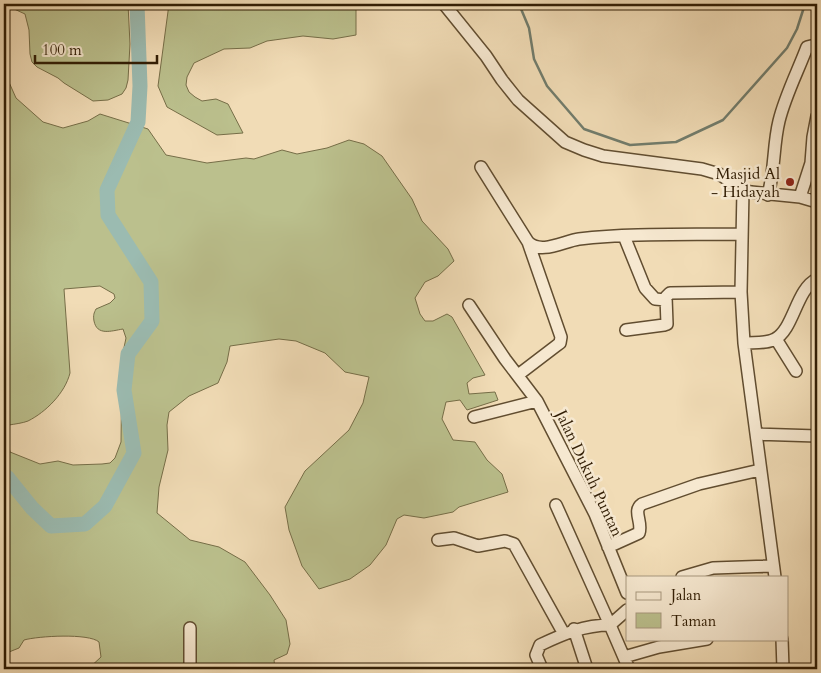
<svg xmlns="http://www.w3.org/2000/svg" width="821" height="673" font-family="Cardo,serif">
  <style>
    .green { fill: #bbc08d; stroke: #766e48; fill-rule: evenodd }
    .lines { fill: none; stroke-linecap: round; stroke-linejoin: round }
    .stream { stroke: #717c6c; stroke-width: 2.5 }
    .river { stroke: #9bbbb1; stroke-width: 15 }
    .minor-casing { stroke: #614d30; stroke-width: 14 }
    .minor { stroke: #f6e8d0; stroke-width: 11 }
    .poi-dot { fill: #8f2418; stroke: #f6e8d0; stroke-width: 2 }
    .labels { text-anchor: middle; stroke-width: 5; stroke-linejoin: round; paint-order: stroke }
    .poi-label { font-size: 16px; fill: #311d04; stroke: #f6e8d0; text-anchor: end }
    .street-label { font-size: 16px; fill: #311d04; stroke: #f6e8d0 }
  </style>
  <rect width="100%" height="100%" fill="#f1dcb6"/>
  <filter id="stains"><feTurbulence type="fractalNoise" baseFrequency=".004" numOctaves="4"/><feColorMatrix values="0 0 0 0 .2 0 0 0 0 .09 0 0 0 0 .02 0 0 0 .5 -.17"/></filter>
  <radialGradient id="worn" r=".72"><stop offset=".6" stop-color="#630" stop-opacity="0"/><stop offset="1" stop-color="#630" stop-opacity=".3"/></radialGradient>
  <!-- green -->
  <path class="green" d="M4,4h124l2,40 -2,36 -2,8 -4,6 -14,6 -15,1 -29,-18 -6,-5 -21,-11 -5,-5 -2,-8 -1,-24 -4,-16 -13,-6 -8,3z
    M169,4h187v31l-23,4 -30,-3 -36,5 -17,7 -26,1 -30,14 -7,14 -1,8 3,7 6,5 7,4 14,-2 12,5 15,29 -26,2 -50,-28 -9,-21z
    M4,71l12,27 27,24 20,6 25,-7 12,-7 48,15 18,26 41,8 39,-5 8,1 28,-9 15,4 30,-6 22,-8 15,4 18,12 30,43 10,22 26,28 6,12 -16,15 -13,6 -10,16 5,16 5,7h8l14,-7 5,3 33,58 -12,3 -6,5 2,11 26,-2 3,8 -31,10 -7,-10 -14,2 -4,17 11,21 22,2 12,18 15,14 6,18 -49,15 -6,5 -29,6 -20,-3 -7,4 -11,26 -16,20 -20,14 -31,10 -17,-23 -13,-36 -4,-23 20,-36 44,-41 14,-27 6,-26 -24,-5 -20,-19 -29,-12 -17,-2 -49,7 -3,16 -9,21 -29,13 -20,16 -2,13 1,25 -9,37 -2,26 33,27 29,7 26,15 25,33 16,25 4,24 -3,10 -13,6 1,9h-187l13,-12 -2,-15c-10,-9 -61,-6 -75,-2l-5,8 -15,6zM100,286l14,8 1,4 -5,5 -14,6c-2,4 -3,6 -2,12 3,15 17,10 29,8l3,9 -4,19 -1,85 -6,16 -5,5 -8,1 -29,1 -15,-4 -18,3 -30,-12 -4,-21 3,-6c6,-1 14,-2 19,-4 18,-9 37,-28 42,-48l-6,-84z"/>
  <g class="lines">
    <!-- stream -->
    <path class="stream" d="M519,4l10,24 5,31 13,27 37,43 46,16 46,-3 47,-22 64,-72 10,-19 8,-25"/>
    <!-- river -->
    <path class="river" d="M4,477h3l25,31 19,18 34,-2 20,-18 29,-53 -10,-63 4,-36 24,-33 -1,-39 -43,-67 -1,-25 31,-68 2,-36 -3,-82"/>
    <defs>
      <path id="minor" d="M444,4l42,52 16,24 16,20 47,42 19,8 19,6 99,13 17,5 24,16 8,2 49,5 17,5
        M481,167l47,75c13,13 36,-1 51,-3 54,-6 108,-4 162,-5
        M743,190l-2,102 3,51 31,234
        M768,195c7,-25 5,-50 11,-74 6,-25 19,-50 28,-74l4,-1 6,4
        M800,197l11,-34 2,-26 4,-21
        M624,236l21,52 10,11 11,1
        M469,305l36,54 32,42
        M626,330l38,-5 3,-1 -1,-27 4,-4 71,-1
        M776,339l20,32
        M744,343c9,-1 23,1 31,-4 19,-10 21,-50 42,-60
        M518,375l38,-29 4,-3 1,-6 -33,-95
        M474,417l63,-16 58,113 32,79
        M757,434l60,2
        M556,505l54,120 17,-15
        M438,540l16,-2 24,8 27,-5 9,3 50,90
        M608,547l31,-14c4,-11 -7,-22 3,-29l57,-20 61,-14
        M682,577l31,-9 60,-2
        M190,628v41
        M574,629l13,40
        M782,639l1,30
        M624,657l35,-10 48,-8
        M542,669l-6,-14 4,-10c23,-11 44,-20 70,-20l19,44"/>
    </defs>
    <!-- minor casing -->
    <use href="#minor" class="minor-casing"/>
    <!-- minor -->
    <use href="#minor" class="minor"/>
  </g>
  <!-- markers -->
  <circle class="poi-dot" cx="790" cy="182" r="5"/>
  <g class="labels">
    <!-- poi labels -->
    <g class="poi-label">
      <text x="780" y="179">Masjid Al<tspan x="780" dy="18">- Hidayah</tspan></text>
    </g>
    <!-- street labels -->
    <g class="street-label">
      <text transform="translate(590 473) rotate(65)" y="6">Jalan Dukuh Puntan</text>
    </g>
  </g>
  <!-- margin -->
  <rect width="821" height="673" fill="none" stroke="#f1dcb6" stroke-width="20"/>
  <rect x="5" y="5" width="811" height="663" fill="none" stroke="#311d04" stroke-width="2.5"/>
  <rect x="10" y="10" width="801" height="653" fill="none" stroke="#311d04"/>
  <!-- legend -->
  <rect x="626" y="576" width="162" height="65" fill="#f6e8d0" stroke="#a7977e"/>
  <rect x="636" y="592" width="25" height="8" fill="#f6e8d0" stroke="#a7977e"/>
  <text x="671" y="600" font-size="15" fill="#311d04">Jalan</text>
  <rect x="636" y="613" width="25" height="15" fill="#bbc08d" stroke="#a7977e"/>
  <text x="671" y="626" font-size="15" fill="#311d04">Taman</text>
  <!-- scale -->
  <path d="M35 55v8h122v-8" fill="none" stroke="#311d04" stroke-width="2.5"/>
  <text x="42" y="55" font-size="15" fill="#311d04" stroke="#f6e8d0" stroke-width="4" paint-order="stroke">100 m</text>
  <rect width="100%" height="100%" filter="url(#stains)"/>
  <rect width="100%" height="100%" fill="url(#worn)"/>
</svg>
